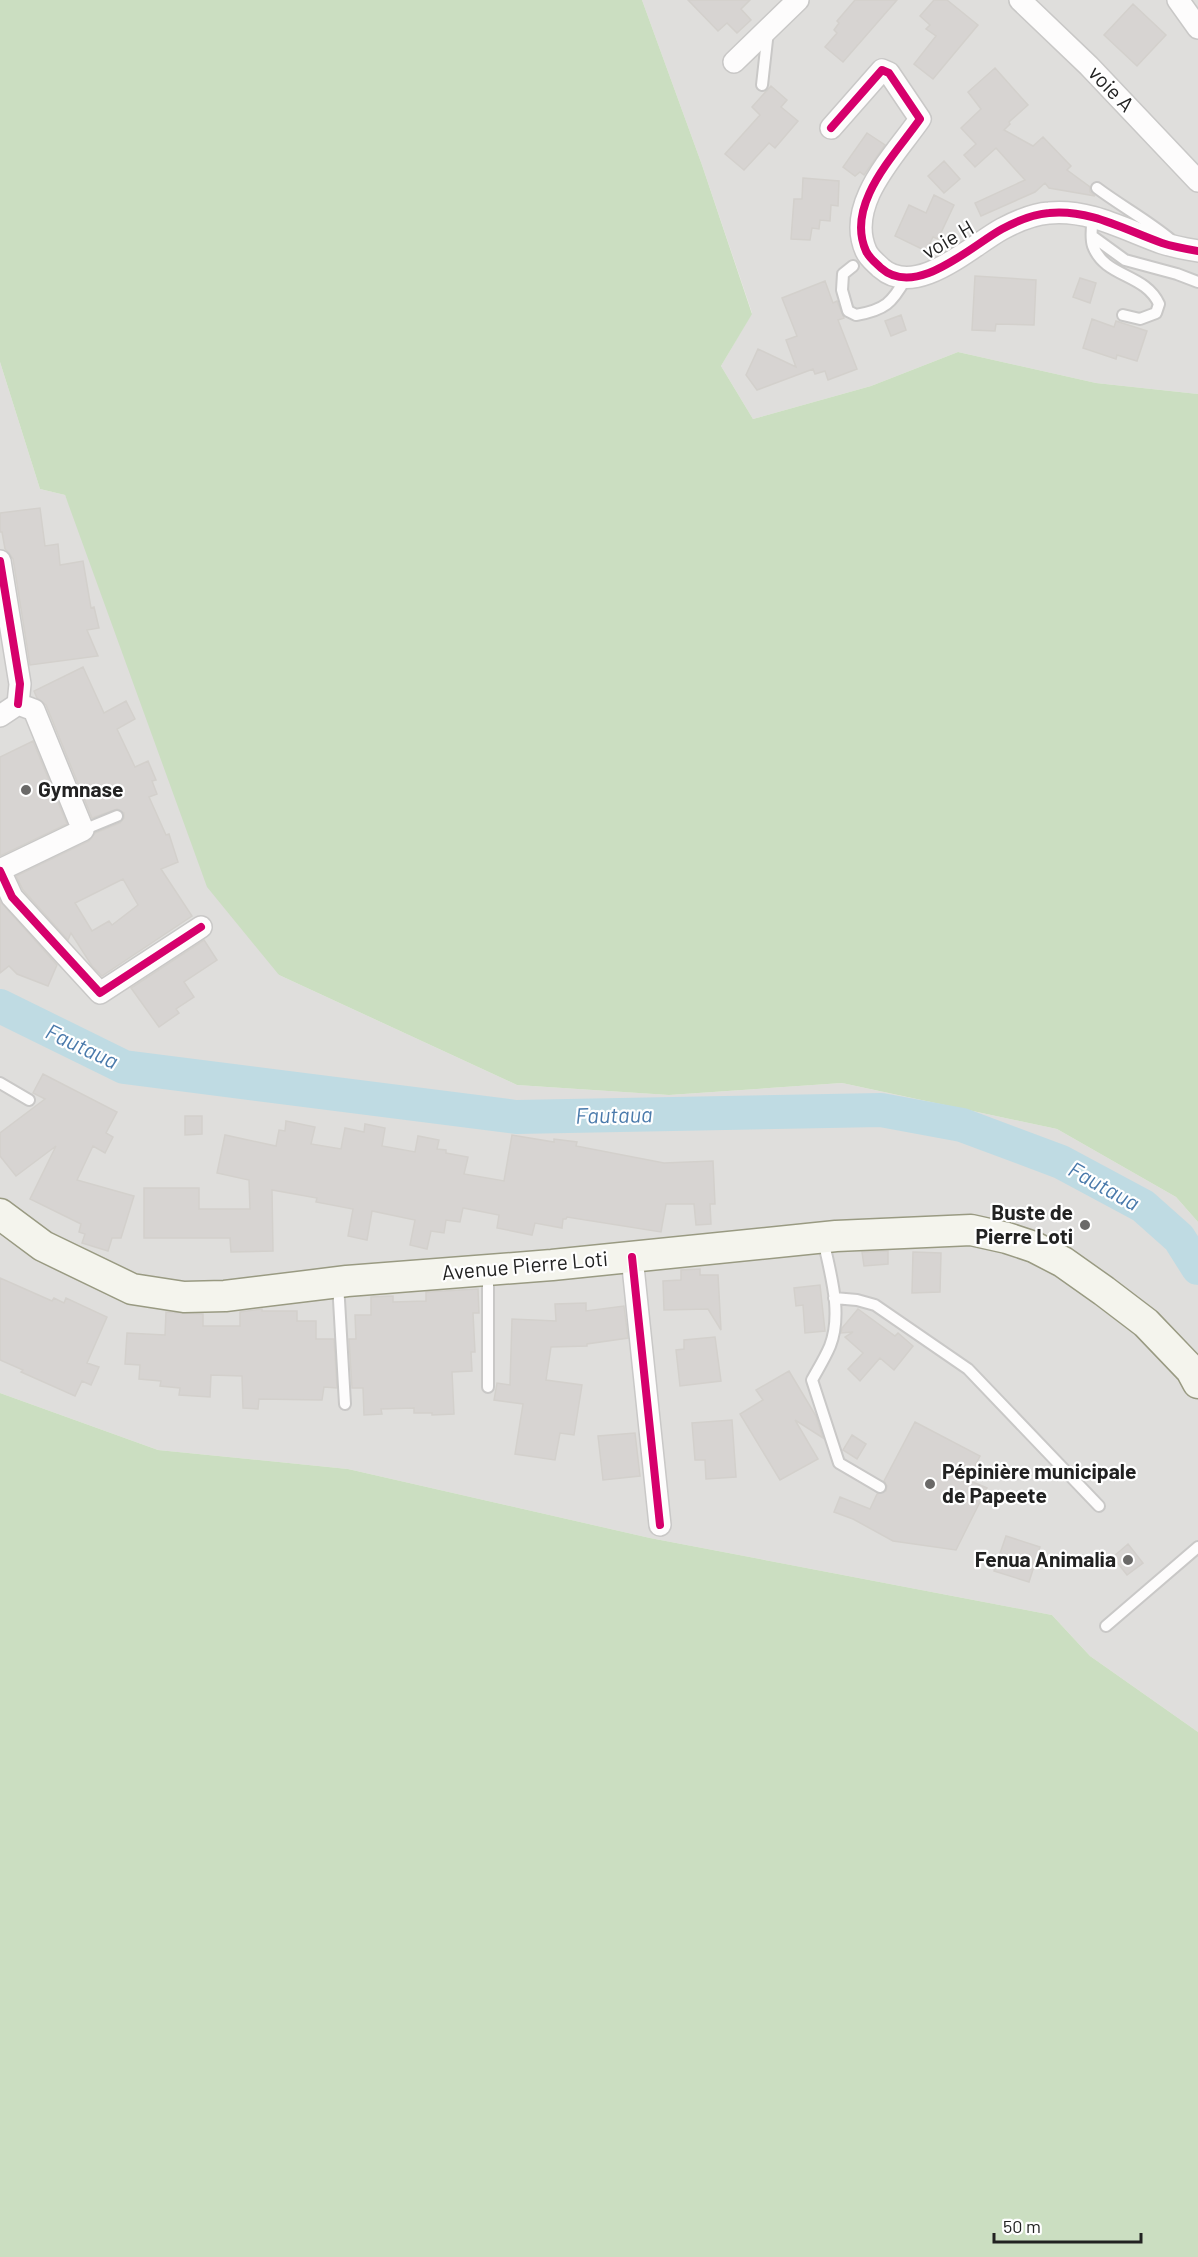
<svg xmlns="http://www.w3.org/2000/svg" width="1198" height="2257" font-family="Barlow,sans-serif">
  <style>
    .residential { fill: #dfdedc }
    .forest { fill: #cbdec1 }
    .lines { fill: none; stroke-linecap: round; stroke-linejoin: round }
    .river { stroke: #bfdbe3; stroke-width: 34 }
    .building { fill: #d7d4d2; stroke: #d3d0cc; stroke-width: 1.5; fill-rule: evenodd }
    .lane-casing { stroke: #c9c8c7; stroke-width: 14 }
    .street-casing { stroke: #c9c8c7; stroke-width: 24 }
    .secondary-casing { stroke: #999a82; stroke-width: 33 }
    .lane { stroke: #fdfcfc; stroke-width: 10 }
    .street { stroke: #fdfcfc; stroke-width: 21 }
    .secondary { stroke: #f4f4ed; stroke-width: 30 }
    .cycleway-casing { stroke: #fff; stroke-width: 11 }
    .cycleway { stroke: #d6006c; stroke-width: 8 }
    .poi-dot { fill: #6a6968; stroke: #fff; stroke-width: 2 }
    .labels { text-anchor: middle; stroke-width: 4.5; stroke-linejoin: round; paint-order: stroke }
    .street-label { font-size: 21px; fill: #222; stroke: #fff }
    .poi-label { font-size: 21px; font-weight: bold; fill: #222; stroke: #fff; text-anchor: start }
    .water-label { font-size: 22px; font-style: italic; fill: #4a7aab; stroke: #fff }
  </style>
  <rect width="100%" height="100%" fill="#f0eeeb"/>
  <!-- residential -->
  <path class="residential" d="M642,0h556v394l-102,-11 -138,-31 -87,34 -118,33 -32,-53 31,-53 -50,-148z
    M0,362l40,127 25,6 214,480 238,110 152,10 173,-12 215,46 119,68 22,25v510l-108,-76 -38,-41 -402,-77 -302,-69 -190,-19 -158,-57z"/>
  <!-- forest -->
  <path class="forest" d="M0,0h642l60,165 50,149 -31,52 32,53 118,-33 87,-34 138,31 102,11v828l-22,-25 -119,-68 -215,-46 -173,12 -152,-10 -238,-110 -72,-88 -142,-392 -25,-6 -40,-127z
    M0,1393l158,57 190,19 302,69 402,77 38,41 108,76v525h-1198z"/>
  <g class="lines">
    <!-- river -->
    <path class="river" d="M0,1006l124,61 392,50 365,-7 81,15 99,37 82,44 36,32 19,30"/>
  </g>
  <!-- building -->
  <path class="building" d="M688,0h62l-9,9 10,11 -14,13 -10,-10 -9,8z
    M855,0h42l-54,62 -18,-15 12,-14 -3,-3 5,-7 -2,-2z
    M934,0h13l31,25 -45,54 -19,-15 22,-28 -10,-7 4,-4 -10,-9z
    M1133,4l33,31 -29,31 -33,-31z
    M995,68l33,37 -19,17 1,2 -6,6 29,16 10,-9 28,29 -4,4 23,17v5l5,4 -46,-8 -4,-5 -10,9 -54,24 -6,-13 50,-23 -29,-32 -21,19 -11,-12 12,-11 -15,-16 20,-19 -13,-17z
    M771,86l16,14 -6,7 17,14 -23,27 -6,-5 -25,27 -19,-16 35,-39 -8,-8z
    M867,133l18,12 -21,30 -4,-3 -5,4 -12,-9z
    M944,161l16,18 -16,14 -16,-17z
    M803,178l36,3 -1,25 -7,-1 -1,16 -10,-1 -1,9 -7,-1 -2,12 -19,-1 3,-40h8z
    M934,195l20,10 -16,34 -5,-2 -7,14 -31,-15 14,-31 17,8z
    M975,276l61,4 -2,45 -38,-1 -1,7 -23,-1z
    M1080,278l16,5 -6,20 -17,-6z
    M825,281l8,22 4,-2 7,17 -6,2 19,49 -29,11 -3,-9 -10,3 -2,-5 -56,21 -11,-15 12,-26 38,18 -10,-27 11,-4 -15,-38z
    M901,315l5,15 -15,6 -6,-15z
    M1092,319l22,8 2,-6 31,10 -10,30 -20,-6 -1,4 -33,-11z
    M40,508l5,38 13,-2 2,21 23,-4 8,47 3,-1 5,21 -12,2 11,26 -68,9 -17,-106 -4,-6 -4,-4 -3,-17h-2v-19z
    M83,667l21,46 22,-12 9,18 -18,10 18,38 13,-6 8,19 -4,1 5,13 -8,3 17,38 3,-1 9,28 -17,7 31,47 -90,60 -10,-10 -21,-33 -3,7 -45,-50 -7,-14 73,-35 6,-8 25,-10 4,-5v-5l-7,-4 -25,9 -46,-113 -9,-7 -3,-7zM123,879l15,26 -26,20 -3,-4 -17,10 -17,-28z
    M33,741l34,83 -67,32v-99z
    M0,901l57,64 -9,21 -31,-12 -8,-8 -9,7z
    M204,940l13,20 -33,22 10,15 -18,12 3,4 -20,14 -28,-39z
    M43,1074l74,38 -11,21 7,4 -8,16 -12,-7 -16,34 57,16 -13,42h-9l-4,13 -26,-8 3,-9 -6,-2 2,-8 -51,-25 26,-53 -40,30 -16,-20v-23l45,-34 -12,-6z
    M185,1116h17v18l-17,1z
    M286,1121l29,6 -4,17 30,5 4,-21 19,4 1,-8 20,4 -3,18 33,6 3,-16 21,4 -2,9 9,1v3l22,4 -4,17 40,7 8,-46 42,7v-3l23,3 -1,4 88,17 49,-2 2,43h-5l1,20 -15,1 -2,-21h-28l-5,28 -94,-15 -1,2h-3l-1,9 -27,-5 -3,12 -35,-7 2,-13 -36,-7 -3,14 -14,-2 -2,13 -13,-2 -4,18 -17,-4 5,-25 -43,-9 -5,29 -19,-4 5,-27 -37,-7 1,-4 -45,-8 1,61 -42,1 -1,-14h-86v-50h55v21h51l-1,-29 -32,-7 8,-38 51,11 3,-16 6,1z
    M888,1251v13l-24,2 -2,-14z
    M913,1252l28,1 -1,39 -28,1z
    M700,1269v6h18l3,55 -13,-21 -44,1 -1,-29 18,-1v-10z
    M0,1278l52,23 2,-3 10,5 2,-5 41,19 -20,46 12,4 -8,18 -9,-4 -7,15 -54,-24 2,-2 -23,-10z
    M820,1285l5,46 -20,2 -2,-28 -7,1 -2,-18z
    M478,1289l1,24h-6l2,39h-4l1,19 -20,1 2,42 -22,1v-2h-18v-5l-33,1 1,5 -18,1 -1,-27h-11l-3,-49h7l-1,-24h16v-18l22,-1v6l33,-1v-9z
    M586,1303v8l38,-5 4,32 -41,6v2l-36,1 -5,33 36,5 -8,50 -14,-2 -5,27 -40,-6 8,-50 -29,-4 3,-17 13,2 2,-66 44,2 -1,-17z
    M262,1309v2h35v10h19v18h18l3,49 -13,-1 -2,13 -63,-1 -1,10 -15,-1 -1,-32 -31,-1 -1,22 -31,-2 1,-7 -20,-2 1,-5 -22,-2 1,-14 -15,-1 2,-31 38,2 1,-23 37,2v12h37v-14z
    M858,1309l37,27 3,-3 15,13 -19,24 -14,-12 -20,23 -12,-12 15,-16 -18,-16 8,-5 -12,1 1,-5z
    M715,1337l6,44 -41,5 -4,-36 8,-1v-9z
    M789,1371l27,45 7,22 -28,-18 23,39 -38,21 -40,-66 23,-14 -7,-10z
    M732,1420l4,57 -30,2 -1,-19h-10l-3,-37z
    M915,1422l65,34 -12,24 19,8 -31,62 -63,-9 -40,-22 -19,-7 6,-15 30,12 7,-15 9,-3 1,-5 -3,-5z
    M635,1433l5,43 -37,4 -5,-44z
    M852,1435l14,9 -9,15 -14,-9z
    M1006,1536l34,11 -11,35 -35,-11z
    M1128,1544l15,19 -16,12 -14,-18z"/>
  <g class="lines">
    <defs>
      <path id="lane" d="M762,85l6,-54
        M1097,188c24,18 50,32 73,51
        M1093,217c-1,8 -3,20 0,29 12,32 52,27 66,58l-3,9 -16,6 -17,-4
        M1092,236l33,24 52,14 21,8
        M853,266l-10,8 -1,16 6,21 8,4c29,-5 36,-12 50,-37
        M83,830l34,-14
        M0,1083l29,17
        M823,1239c7,34 20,74 7,107 -5,12 -12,23 -18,34l27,83 41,24
        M488,1273v114
        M338,1283l7,121
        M834,1298l23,2 18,5 93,64 131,137
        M1106,1626l92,-79"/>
      <path id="street" d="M1020,0l69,66 109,115
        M1178,0l20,28
        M734,62l64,-62
        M831,128l51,-58 7,3 31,46c-25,36 -75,85 -54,132 3,7 10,12 15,17 35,31 90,-22 121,-39 15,-8 31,-15 47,-16 41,-4 76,17 113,30 12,4 24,6 36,8
        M0,561l20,123 -2,20
        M0,716l18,-12 16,6 49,120 -83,40
        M0,871l12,26 88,96 101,-66
        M632,1257l28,268"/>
      <path id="secondary" d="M0,1214l43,32 89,43 52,8 41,-1 122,-15 205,-16 284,-29 135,-6 36,8 27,9 29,15 41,29 42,32 45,47 7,13"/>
    </defs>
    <!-- lane casing -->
    <use href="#lane" class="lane-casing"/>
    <!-- street casing -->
    <use href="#street" class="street-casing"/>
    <!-- secondary casing -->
    <use href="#secondary" class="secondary-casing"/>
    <!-- lane -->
    <use href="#lane" class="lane"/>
    <!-- street -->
    <use href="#street" class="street"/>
    <!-- secondary -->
    <use href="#secondary" class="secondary"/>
    <defs>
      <path id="cycleway" d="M831,128l51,-58 7,3 31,46c-25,36 -75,85 -54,132 3,7 10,12 15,17 35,31 90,-22 121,-39 15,-8 31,-15 47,-16 41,-4 76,17 113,30 12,4 24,6 36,8
        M0,561l20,123 -2,20
        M0,871l12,26 88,96 101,-66
        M632,1257l28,268"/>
    </defs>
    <!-- cycleway casing -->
    <use href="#cycleway" class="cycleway-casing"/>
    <!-- cycleway -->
    <use href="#cycleway" class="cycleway"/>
  </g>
  <!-- markers -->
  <g class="poi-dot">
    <circle cx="26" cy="790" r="6"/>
    <circle cx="1085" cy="1225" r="6"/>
    <circle cx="930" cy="1484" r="6"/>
    <circle cx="1128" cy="1560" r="6"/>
  </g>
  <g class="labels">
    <!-- street labels -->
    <g class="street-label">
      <text transform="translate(1111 89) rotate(46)" y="7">voie A</text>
      <text transform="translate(948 240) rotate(-30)" y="7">voie H</text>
      <text transform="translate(525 1266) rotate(-5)" y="7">Avenue Pierre Loti</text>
    </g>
    <!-- poi labels -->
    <g class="poi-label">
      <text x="38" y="797">Gymnase</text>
      <text x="1073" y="1220" text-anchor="end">Buste de<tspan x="1073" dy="24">Pierre Loti</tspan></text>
      <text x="942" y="1479">Pépinière municipale<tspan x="942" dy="24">de Papeete</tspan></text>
      <text x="1116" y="1567" text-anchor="end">Fenua Animalia</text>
    </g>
    <!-- water labels -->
    <g class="water-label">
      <text transform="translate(82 1046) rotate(25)" y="8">Fautaua</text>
      <text transform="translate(614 1115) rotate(-1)" y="8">Fautaua</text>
      <text transform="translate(1104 1186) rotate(29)" y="8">Fautaua</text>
    </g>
  </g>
  <!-- scale -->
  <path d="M994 2233v9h147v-9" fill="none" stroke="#222222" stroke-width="3"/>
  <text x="1003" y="2233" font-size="18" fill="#222222" stroke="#ffffff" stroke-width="4.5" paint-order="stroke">50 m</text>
</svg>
